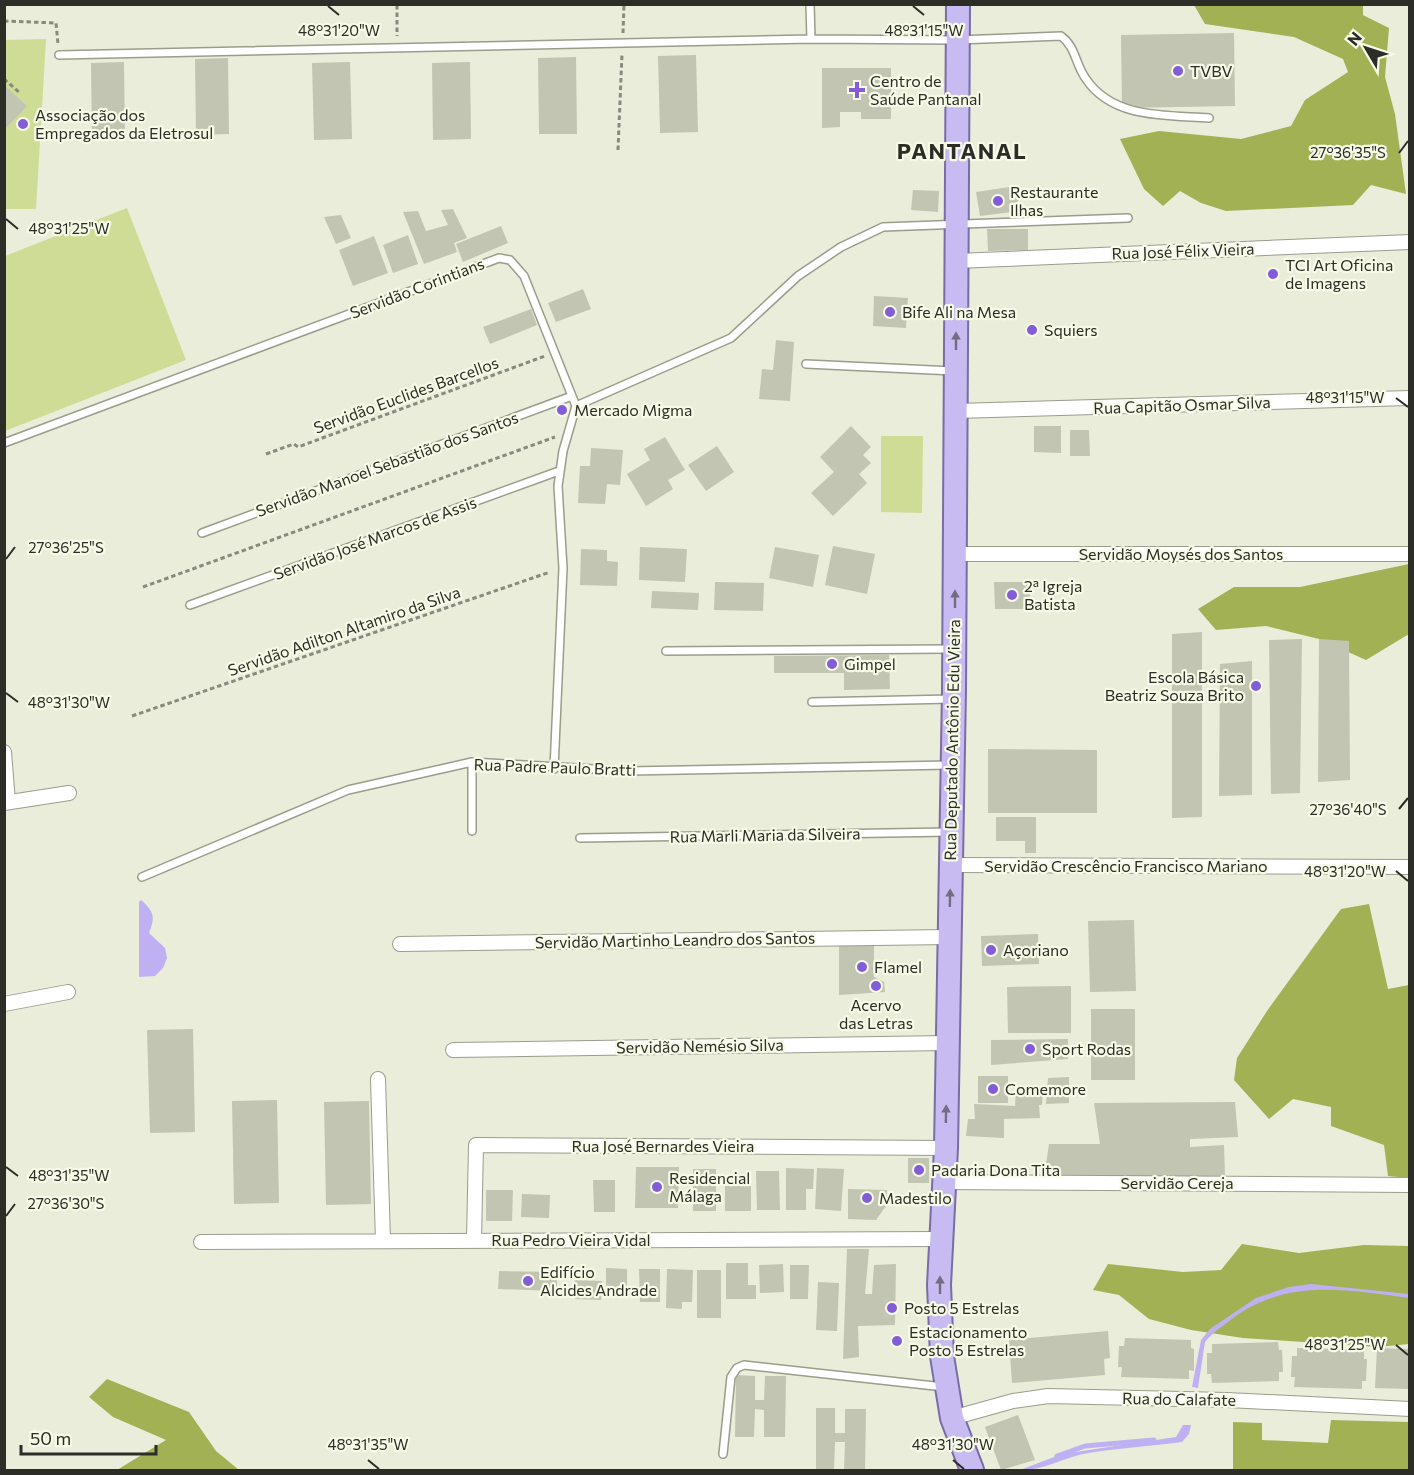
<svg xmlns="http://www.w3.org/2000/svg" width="1414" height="1475" font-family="Commissioner,sans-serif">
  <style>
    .green { fill: #cfdc95 }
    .forest { fill: #a2b154 }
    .water { fill: #bfb0f3 }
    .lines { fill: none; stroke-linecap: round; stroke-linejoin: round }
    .stream { stroke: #bfb0f3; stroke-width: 5 }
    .building { fill: #c1c5b2 }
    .service-casing { stroke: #999d8c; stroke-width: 10 }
    .minor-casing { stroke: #999d8c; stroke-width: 16 }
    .primary-casing { stroke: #7a6ca4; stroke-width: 26 }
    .path { stroke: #878a7d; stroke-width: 3; stroke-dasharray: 4.5 3; stroke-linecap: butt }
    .service { stroke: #fff; stroke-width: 7 }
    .minor { stroke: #fff; stroke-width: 14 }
    .primary { stroke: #c8bbf1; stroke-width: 22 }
    .oneway { fill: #726d81 }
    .ticks { fill: none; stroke: #2b2d26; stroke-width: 2 }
    .poi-dot { fill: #835dd7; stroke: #f6fae7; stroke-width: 2 }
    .labels { text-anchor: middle; stroke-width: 4.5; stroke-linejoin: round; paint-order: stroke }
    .poi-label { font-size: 16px; fill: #2b2d26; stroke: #f6fae7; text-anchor: start }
    .street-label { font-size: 16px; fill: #2b2d26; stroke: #f6fae7 }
    .district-label { font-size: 22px; font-weight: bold; letter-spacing: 1.5px; fill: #2b2d26; stroke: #f6fae7 }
    .ticks-label { font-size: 15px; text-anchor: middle; fill: #2b2d26; stroke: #f6fae7; stroke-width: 4.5; stroke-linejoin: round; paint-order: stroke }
  </style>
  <rect width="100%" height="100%" fill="#e9edda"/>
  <!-- green -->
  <path class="green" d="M46,39l-10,170h-31l-1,-169z
    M127,208l59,152 -181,71v-175z
    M881,436h42l-1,77 -41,-1z"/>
  <!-- forest -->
  <path class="forest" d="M1194,5h169v10l26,13 -4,49 10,37 11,80 -35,-9 -18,20 -127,6 -25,-8 -21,-12 -17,15 -19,-17 -24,-50 39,-8 82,8 50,-13 14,-26 43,-28 -5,-13 -49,-22 -89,-13z
    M1409,564v70l-43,26 -47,-21 -53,-13 -50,4 -18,-21 36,-22h66z
    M1369,904l19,85 21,-4v193l-21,-2 -4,-31 -53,-19v-19l-38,-8 -24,20 -35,-39 3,-22 30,-47 74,-102z
    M1242,1244l57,9 65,-8 45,1v98l-31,3 -135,-9 -52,-8 -42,-11 -30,-24 -26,-5 15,-26 75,8 38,-2z
    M107,1379l82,33 27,39 23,19h-122l49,-30 -53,-23 -24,-20z
    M1331,1420l78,2v48h-176v-48l29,1v17l66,3z"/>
  <!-- water -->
  <path class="water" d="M141,900c14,12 14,18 8,33l16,15 2,10 -4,10 -8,8 -16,1v-75z
    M1311,1284l98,10v4c-63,-8 -121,-20 -176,20 -10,8 -20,14 -28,24l-7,46 -6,-1 9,-47 9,-11 46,-31 33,-11z
    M1183,1425h8l-2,9 -7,8c-31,4 -63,6 -94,11 -23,4 -46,18 -68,17l42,-16 114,-17z"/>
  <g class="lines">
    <!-- stream -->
    <path class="stream" d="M1057,1456l28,-10 69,-6"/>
  </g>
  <!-- building -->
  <path class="building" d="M1234,33l1,73 -113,2 -1,-73z
    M696,55l2,77 -38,1 -2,-77z
    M576,57l1,77h-38l-1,-76z
    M228,58l1,76 -33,1 -1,-76z
    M124,62l1,77 -33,1 -1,-77z
    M350,62l2,77 -38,1 -2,-77z
    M470,62l1,77 -38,1 -1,-77z
    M822,68h69v51h-30v-7h-21v15l-18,1z
    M4,85l23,21 -23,24z
    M1016,186l3,25 -39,5 -4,-24z
    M913,190l26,1 -1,21 -27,-2z
    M453,209l14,29 -13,5 3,9 -33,12 -21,-52 15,-1 8,20 22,-6 -7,-15z
    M341,215l10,23 -15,6 -12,-27z
    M501,226l7,17 -45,19 -7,-18z
    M987,229h41v21l-40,1z
    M408,235l10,29 -25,9 -10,-28z
    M374,236l14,37 -35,13 -14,-36z
    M583,289l8,20 -35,13 -8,-19z
    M874,296l34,2 -2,30 -33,-2z
    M531,309l6,16 -47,19 -7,-17z
    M776,340l18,2 -4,59 -31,-2 3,-30 11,1z
    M851,426l20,21 -8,8 8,8 -12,11 8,9 -34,33 -22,-23 23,-21 -14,-15z
    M1034,426h27v27l-27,-1z
    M1070,430h19l1,26h-20z
    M665,437l20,33 -17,10 5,9 -27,17 -19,-32 23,-14 -6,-11z
    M717,446l17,26 -28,19 -18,-26z
    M591,448l32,2 -3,35 -13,-1 -2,20 -27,-1 2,-37h10z
    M833,546l42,8 -8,40 -42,-9z
    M640,547l47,2 -2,33 -46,-2z
    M775,547l44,8 -6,32 -44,-9z
    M581,549l26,1v11l11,1 -1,24 -37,-1z
    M715,582l49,1 -1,28 -49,-1z
    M994,582h36v27h-35z
    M652,591l47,2 -1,17 -47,-2z
    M1202,632v185l-30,1v-184z
    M1302,639l-2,154 -29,1 -2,-154z
    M1319,639l30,2 1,139 -32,2z
    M889,655l1,34 -46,1v-17h-70v-17z
    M1252,661v134l-33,1 1,-132z
    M988,749l109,1v63h-109z
    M996,817h40v36h-11v-12h-29z
    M1134,920l2,71 -46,1 -2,-71z
    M1038,934l1,30 -57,2 -1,-30z
    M839,943h35v34l10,5 1,10 -46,3z
    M1071,986v47h-63l-1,-46z
    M1091,1009h44v71h-44z
    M193,1029l2,103 -45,1 -3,-103z
    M1068,1039v20l-77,6v-25z
    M978,1076h30v27h-30z
    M1069,1077v26l-23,1 2,-26z
    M1043,1088l-1,17h-3l1,13 -36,1v19l-38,-2 2,-17h7l-1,-15 41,2 1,-17z
    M277,1100l2,103 -45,1 -2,-103z
    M369,1101l2,103 -45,1 -2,-103z
    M1235,1102l3,35 -48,2v8l34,-2 1,31 -181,2 5,-34h51l-6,-41z
    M908,1158h21v25h-21z
    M636,1167h43l-1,41h-43z
    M786,1168l28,1 -1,20h-7v21h-20z
    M817,1168l27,1 -3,42 -26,-2z
    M693,1169h23v42h-23z
    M756,1171h23l1,39h-23z
    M593,1180h22v32h-21z
    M725,1186h26v25h-26z
    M848,1189l39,1 -1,16 -10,14 -28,-1z
    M486,1190h27l-1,31h-26z
    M522,1194l28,1 -1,23 -28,-1z
    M847,1249h22l-4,45h7l2,-29 22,-1 -1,61 -37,1 1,31 -16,2z
    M726,1263h22v22h8v14h-30z
    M783,1264l1,28 -24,1 -1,-28z
    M790,1265h19l-1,34h-18z
    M606,1268l21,1v27h-21z
    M639,1269h21v33h-20z
    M667,1269l26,1 -1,32h-10v7l-16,-1z
    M697,1270h24v48h-24z
    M499,1271l58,1v19l-59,-2z
    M575,1280l27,1 -1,19 -26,-1z
    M818,1282l21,1 -2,48 -21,-1z
    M1108,1331l2,27 -6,1 1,16 -93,8 -3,-43z
    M1125,1338l66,2v8l3,1v22l-5,-1v9l-68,-2 1,-10h-4l1,-21h5z
    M1278,1342l1,8h3l1,22h-4v9l-67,2 -1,-9h-4v-21h5v-9z
    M1297,1348l67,2v9h3l-1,22h-4v8l-68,-2 1,-10h-4l1,-21h5z
    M1377,1348l33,1v40l-35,-1z
    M736,1375l19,1v24h9l1,-24h21l-1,61h-21v-27l-9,-1 -1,28h-19z
    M816,1408h19v25h10v-24h21l-1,61 -21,-1 1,-27h-10l-1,28 -18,-1z
    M1018,1415l17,45 -34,10 -16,-43z"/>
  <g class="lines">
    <defs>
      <path id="service" d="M811,39l146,1 104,-4c15,11 14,28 25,43 27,40 80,36 123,39
        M59,55l752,-16 -1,-35
        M806,364l147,7
        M4,443l495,-185 11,2 14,16 52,130 155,-68 67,-62 43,-29 42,-20 245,-9
        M202,533l370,-137
        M190,605l369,-134
        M666,651l285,-2
        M812,702l140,-3
        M554,769l9,-201 -5,-82 5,-35 13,-45
        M472,831v-69
        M580,838l370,-6
        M142,877l206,-87 124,-28 157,9 320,-6
        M723,1454l8,-77 6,-9 7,-3 200,22"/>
      <path id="minor" d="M956,261l454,-19
        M955,411l455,-13
        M955,554h452
        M4,752l4,50
        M4,803l65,-10
        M950,865l460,2
        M400,944l549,-7
        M4,1004l64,-12
        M453,1050l495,-7
        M378,1079l5,162
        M944,1182l466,3
        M474,1240l2,-95 470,3
        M201,1242l740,-3
        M952,1418l61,-17 35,-5 179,4 183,9"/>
      <path id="primary" d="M958,4l-4,686 -8,458 -7,137 3,71 10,62 20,52"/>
    </defs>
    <!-- service casing -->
    <use href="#service" class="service-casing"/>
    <!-- minor casing -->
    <use href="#minor" class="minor-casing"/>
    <!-- primary casing -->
    <use href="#primary" class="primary-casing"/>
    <!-- path -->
    <path class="path" d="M377,4h41
      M397,5v31
      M4,21l52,2 2,21
      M623,33l1,-29
      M4,79l16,14
      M618,150l4,-96
      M266,454l28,-10 4,3 247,-91
      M143,587l412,-150
      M132,716l418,-144"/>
    <!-- service -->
    <use href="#service" class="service"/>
    <!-- minor -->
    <use href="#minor" class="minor"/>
    <!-- primary -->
    <use href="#primary" class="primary"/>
  </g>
  <!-- one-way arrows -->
  <defs><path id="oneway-solid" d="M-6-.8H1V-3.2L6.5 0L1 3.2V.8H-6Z" transform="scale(1.5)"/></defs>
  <g class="oneway">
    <use href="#oneway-solid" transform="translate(956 341) rotate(-90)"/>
    <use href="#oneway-solid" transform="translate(955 599) rotate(-90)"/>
    <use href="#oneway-solid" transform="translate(950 898) rotate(-89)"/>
    <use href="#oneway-solid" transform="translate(946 1114) rotate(-89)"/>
    <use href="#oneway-solid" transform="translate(940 1285) rotate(-90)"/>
  </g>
  <!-- ticks -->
  <path class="ticks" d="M328,6l11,9M913,6l11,9M1399,153l9,-12M6,219l12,10M1396,398l12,9M6,559l9,-12M6,693l12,9M1399,809l9,-11M1396,871l12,10M6,1167l12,9M6,1216l9,-12M1396,1345l12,10M368,1460l11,9M953,1460l11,9"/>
  <!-- markers -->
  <g class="poi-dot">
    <circle cx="1178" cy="71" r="6"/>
    <path d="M854 81h6v6h6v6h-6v6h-6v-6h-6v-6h6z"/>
    <circle cx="23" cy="124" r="6"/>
    <circle cx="998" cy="201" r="6"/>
    <circle cx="1273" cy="274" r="6"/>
    <circle cx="890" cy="312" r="6"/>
    <circle cx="1032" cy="330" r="6"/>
    <circle cx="562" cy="410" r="6"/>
    <circle cx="1012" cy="595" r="6"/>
    <circle cx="832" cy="664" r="6"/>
    <circle cx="1256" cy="686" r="6"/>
    <circle cx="991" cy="950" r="6"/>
    <circle cx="862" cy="967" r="6"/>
    <circle cx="876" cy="986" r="6"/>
    <circle cx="1030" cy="1049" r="6"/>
    <circle cx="993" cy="1089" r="6"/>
    <circle cx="919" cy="1170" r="6"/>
    <circle cx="657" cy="1187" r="6"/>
    <circle cx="867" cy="1198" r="6"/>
    <circle cx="528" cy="1281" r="6"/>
    <circle cx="892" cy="1308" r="6"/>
    <circle cx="897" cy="1341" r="6"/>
  </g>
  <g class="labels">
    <!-- poi labels -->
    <g class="poi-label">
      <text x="1190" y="77">TVBV</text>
      <text x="870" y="87">Centro de<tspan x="870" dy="18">Saúde Pantanal</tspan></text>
      <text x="35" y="121">Associação dos<tspan x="35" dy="18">Empregados da Eletrosul</tspan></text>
      <text x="1010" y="198">Restaurante<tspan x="1010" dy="18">Ilhas</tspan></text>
      <text x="1285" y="271">TCI Art Oficina<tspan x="1285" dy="18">de Imagens</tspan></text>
      <text x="902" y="318">Bife Ali na Mesa</text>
      <text x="1044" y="336">Squiers</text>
      <text x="574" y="416">Mercado Migma</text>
      <text x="1024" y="592">2ª Igreja<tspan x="1024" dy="18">Batista</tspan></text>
      <text x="844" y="670">Gimpel</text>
      <text x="1244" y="683" text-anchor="end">Escola Básica<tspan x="1244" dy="18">Beatriz Souza Brito</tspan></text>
      <text x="1003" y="956">Açoriano</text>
      <text x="874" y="973">Flamel</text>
      <text x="876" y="1011" text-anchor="middle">Acervo<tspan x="876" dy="18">das Letras</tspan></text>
      <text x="1042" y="1055">Sport Rodas</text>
      <text x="1005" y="1095">Comemore</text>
      <text x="931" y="1176">Padaria Dona Tita</text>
      <text x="669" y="1184">Residencial<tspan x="669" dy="18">Málaga</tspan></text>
      <text x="879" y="1204">Madestilo</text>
      <text x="540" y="1278">Edifício<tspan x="540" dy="18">Alcides Andrade</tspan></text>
      <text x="904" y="1314">Posto 5 Estrelas</text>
      <text x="909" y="1338">Estacionamento<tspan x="909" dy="18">Posto 5 Estrelas</tspan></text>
    </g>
    <!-- street labels -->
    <g class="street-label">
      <text transform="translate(1183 251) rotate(-2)" y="6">Rua José Félix Vieira</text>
      <text transform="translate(417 288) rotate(-21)" y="6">Servidão Corintians</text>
      <text transform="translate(406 395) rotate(-20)" y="6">Servidão Euclides Barcellos</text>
      <text transform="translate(1182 405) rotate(-2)" y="6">Rua Capitão Osmar Silva</text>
      <text transform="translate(387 464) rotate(-20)" y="6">Servidão Manoel Sebastião dos Santos</text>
      <text transform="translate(375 538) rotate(-20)" y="6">Servidão José Marcos de Assis</text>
      <text x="1181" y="560">Servidão Moysés dos Santos</text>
      <text transform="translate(344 631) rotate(-19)" y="6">Servidão Adilton Altamiro da Silva</text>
      <text transform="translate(952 740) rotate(-89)" y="6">Rua Deputado Antônio Edu Vieira</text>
      <text transform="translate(555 767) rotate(2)" y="6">Rua Padre Paulo Bratti</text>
      <text transform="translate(765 835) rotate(-1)" y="6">Rua Marli Maria da Silveira</text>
      <text x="1126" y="872">Servidão Crescêncio Francisco Mariano</text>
      <text transform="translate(675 940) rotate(-1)" y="6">Servidão Martinho Leandro dos Santos</text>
      <text transform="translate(700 1046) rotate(-1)" y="6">Servidão Nemésio Silva</text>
      <text x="663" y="1152">Rua José Bernardes Vieira</text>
      <text x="1177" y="1189">Servidão Cereja</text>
      <text x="571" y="1246">Rua Pedro Vieira Vidal</text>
      <text transform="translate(1179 1399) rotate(1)" y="6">Rua do Calafate</text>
    </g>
    <!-- district labels -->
    <g class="district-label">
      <text x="962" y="159">PANTANAL</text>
    </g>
  </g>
  <g class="ticks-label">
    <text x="339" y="36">48°31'20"W</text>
    <text x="924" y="36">48°31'15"W</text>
    <text x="1348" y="158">27°36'35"S</text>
    <text x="69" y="234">48°31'25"W</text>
    <text x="1345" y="403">48°31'15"W</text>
    <text x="66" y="553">27°36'25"S</text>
    <text x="69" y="708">48°31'30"W</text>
    <text x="1348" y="815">27°36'40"S</text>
    <text x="1345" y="877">48°31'20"W</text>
    <text x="69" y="1181">48°31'35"W</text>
    <text x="66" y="1209">27°36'30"S</text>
    <text x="1345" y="1350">48°31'25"W</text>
    <text x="368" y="1450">48°31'35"W</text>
    <text x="953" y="1450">48°31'30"W</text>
  </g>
  <!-- border -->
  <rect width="1414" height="1475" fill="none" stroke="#2b2d26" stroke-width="12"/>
  <!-- north arrow -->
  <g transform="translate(1366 48) rotate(309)" stroke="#f6fae7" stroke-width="4.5" paint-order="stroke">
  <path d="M0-4.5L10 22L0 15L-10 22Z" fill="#2b2d26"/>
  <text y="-9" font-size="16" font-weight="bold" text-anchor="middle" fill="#2b2d26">N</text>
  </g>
  <!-- scale -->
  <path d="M21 1445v9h135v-9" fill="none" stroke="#2b2d26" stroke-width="3"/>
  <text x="30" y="1445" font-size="18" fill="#2b2d26" stroke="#f6fae7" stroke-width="4.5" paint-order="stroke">50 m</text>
</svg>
